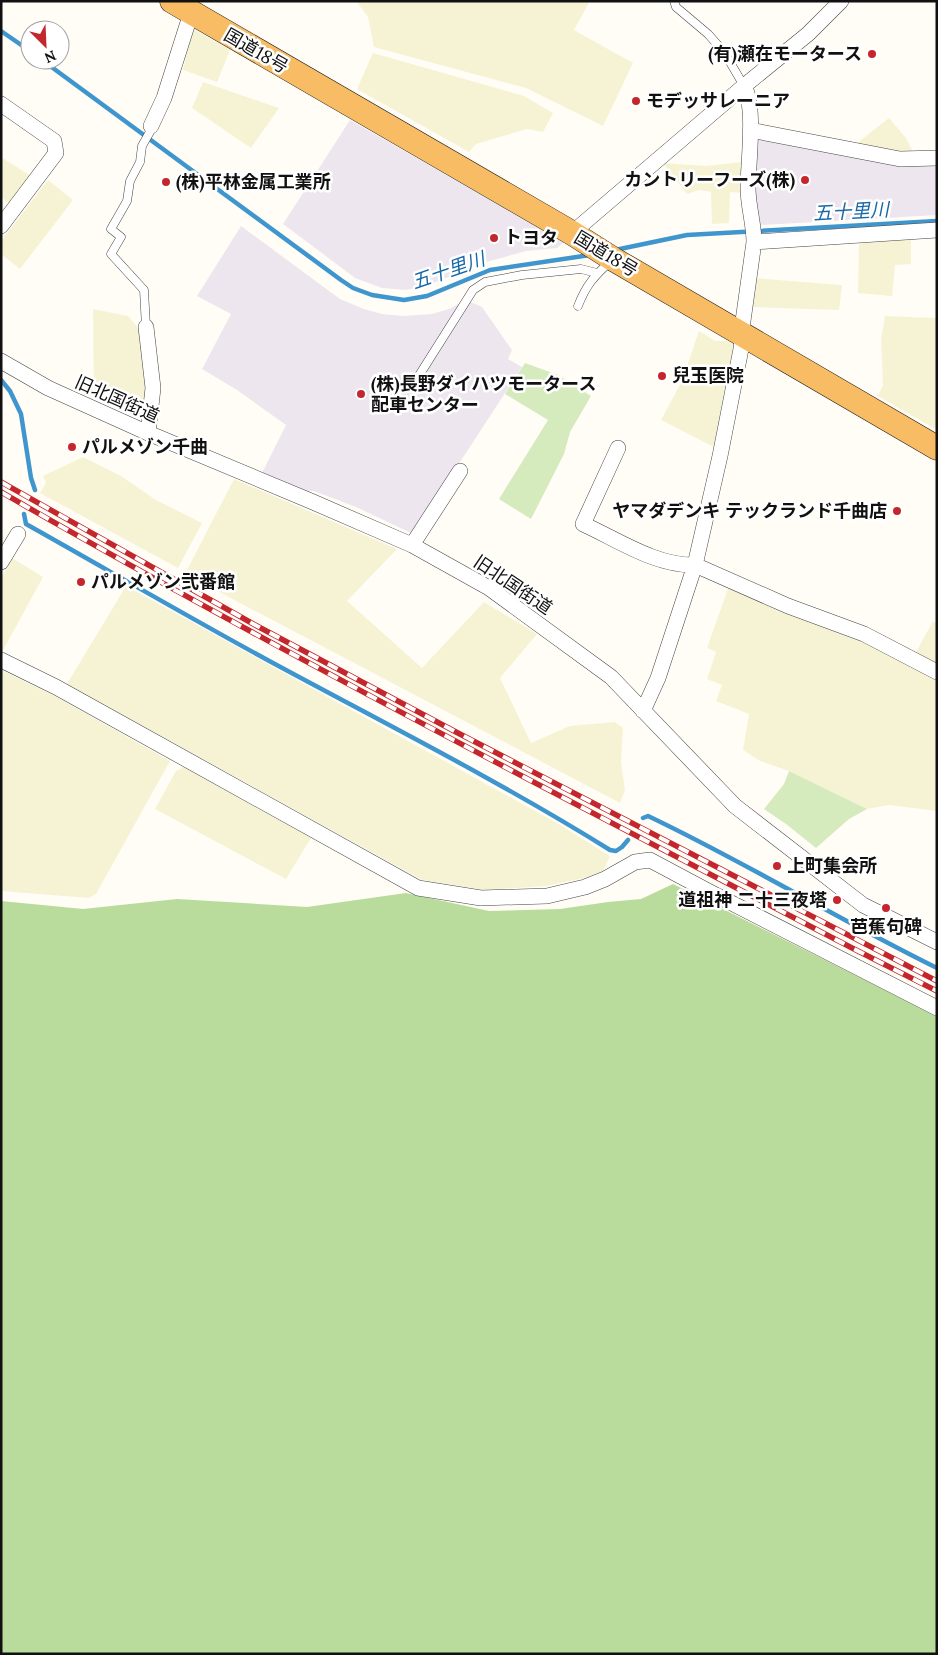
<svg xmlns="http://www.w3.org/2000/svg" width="938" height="1655" font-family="Lora,'Noto Sans JP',serif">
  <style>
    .industrial { fill: #eee6ef }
    .farmland { fill: #f6f3d4 }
    .green { fill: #d5ebbd }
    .forest { fill: #b9dc9c }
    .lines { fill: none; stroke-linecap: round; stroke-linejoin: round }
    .stream { stroke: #3f96cf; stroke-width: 4.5 }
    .service-casing { stroke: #444; stroke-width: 9 }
    .minor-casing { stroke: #444; stroke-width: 16 }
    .trunk-casing { stroke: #222; stroke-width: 25 }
    .service { stroke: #fff; stroke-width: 8 }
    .minor { stroke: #fff; stroke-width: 15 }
    .trunk { stroke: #f7bc64; stroke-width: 24 }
    .rail-casing { stroke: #c4262e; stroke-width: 5.5 }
    .rail { stroke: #fff; stroke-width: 4; stroke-dasharray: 11; stroke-linecap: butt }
    .poi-dot { fill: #c4262e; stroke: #fff; stroke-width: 2 }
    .labels { text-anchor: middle; stroke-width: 5; stroke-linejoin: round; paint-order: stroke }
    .street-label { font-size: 18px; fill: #111; stroke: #fff }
    .poi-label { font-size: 18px; font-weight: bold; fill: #111; stroke: #fff; text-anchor: start }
    .water-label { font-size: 19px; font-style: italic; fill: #1768a6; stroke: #fff }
  </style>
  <rect width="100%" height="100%" fill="#fffdf5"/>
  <!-- industrial -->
  <path class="industrial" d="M350,120l214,122 -7,6 -31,3 -40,11 -60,24 -20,4 -24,-2 -27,-10 -72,-54z
    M755,136l182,27v52l-176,10 -8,-35z
    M241,226l99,73 24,10 18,5 21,2 29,-2 17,-5 17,-9 16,7 30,43 -4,9 14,8 -109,167 -57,-27 -42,-16h-12l-40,-18 24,-48 -49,-35 -35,-21 29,-55 -34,-18z"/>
  <!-- farmland -->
  <path class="farmland" d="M356,1h234l-16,29 59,33 -30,63 -77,-38 -152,-41 -6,-30z
    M195,30l35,20 -13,32 -34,-12 9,-39z
    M373,53l151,43 29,17 -10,19 -16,-3 -51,15 -7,8 -112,-63z
    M203,82l76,26 -28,40 -59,-40z
    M889,118l17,20 7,14 -14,1 -43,-9z
    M1,157l30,19 -22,27 -8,-6z
    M742,162v31l-12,-1 -1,31 -17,1 -1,-32 -12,-2 -12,4 -24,-31 43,3z
    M48,180l25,20 -53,69 -19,-15v-13z
    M911,236v28l-16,1 -3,31 -34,-3 1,-53z
    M754,278l88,7 -3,25 -89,-3z
    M93,309l35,7 12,14 6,56 -3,32 -49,-21z
    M885,316l52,2v112l-59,-34 5,-11 -2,-45z
    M699,331l16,10h12l7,4 -20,102 -53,-27 21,-39z
    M83,457l38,19 35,24 46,23 -24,45 -138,-75 6,-10 -3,-7z
    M234,479l163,70 -50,52 75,67 62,-66 53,32 -37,44 31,65 39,-17 45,-4 8,6 -2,35 4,27 -5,13 -435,-229z
    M12,558l31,19 -42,77v-76z
    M126,586l431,237 53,33 -7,15 -19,7 -38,8 -62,4 -62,-10 -355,-196z
    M729,586l133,54 75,39v132l-48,-6 -22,4 -78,-38 -29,-10 -17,-11 6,-36 -33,-13 6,-16 -15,-6 9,-27 -9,-4z
    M933,621l4,3v41l-22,-11z
    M1,670l54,26 115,65 -74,133 -7,4 -88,-7z
    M184,767l127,71 -25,41 -131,-70 21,-38z"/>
  <!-- green -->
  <path class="green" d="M525,363l33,12 33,21 -21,36 -6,22 -33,65 -32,-20 49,-79 -43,-26z
    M789,771l78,38 -18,10 -33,29 -30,-24 -22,-15 20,-25z"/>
  <!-- forest -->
  <path class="forest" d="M673,884l264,132v638h-936v-753l82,8 94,-10 130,8 99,-14 83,18 71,-2 48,-7 33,-3z"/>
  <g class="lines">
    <!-- stream -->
    <path class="stream" d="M1,31l29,20
      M42,60l299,220 12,8 19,7 32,5 23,-4 63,-26 100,-15
      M615,250l72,-15 250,-14
      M1,380l9,11 11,23 10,64 4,12
      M24,514l2,10c82,46 164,94 247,139 113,61 228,119 337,187l6,1 6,-4 6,-7
      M643,818l5,-2c99,47 191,104 289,152"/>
    <defs>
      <path id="service" d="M674,1l2,6 32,27 16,18 20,34
        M578,306c8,-21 17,-31 33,-45
        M146,327l-2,-37 -33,-36 10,-17 -10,-8 16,-28 3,-20 10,-19 2,-16 9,-16v-4
        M413,385l60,-95 12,-8 37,-7 59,-6 16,4"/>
      <path id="minor" d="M744,86c12,21 4,77 4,102 0,18 6,36 6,54
        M1,104l53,37 2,12 -55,73
        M151,126l13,-28 27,-85
        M750,130l150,29 37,-1
        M572,233l172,-147 64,-52 33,-33
        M146,327l7,61 -5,45
        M1,361l47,27 100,45 165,69 99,43 77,43 122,89 124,129 128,99 74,37
        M618,448l-35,76c35,16 73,42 112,41l93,41 76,28 73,38
        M412,545l48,-74
        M1,562l17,-28
        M1,660l55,27 362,201 63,10 66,-2 38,-9 20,-8 30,-17 15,-2 60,32 227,116
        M643,711l15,-33 37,-113 25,-109 21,-107 2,-28 11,-79 183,-12"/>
      <path id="trunk" d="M172,1l400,232 41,26 324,189"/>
    </defs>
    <!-- service casing -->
    <use href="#service" class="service-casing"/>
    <!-- minor casing -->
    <use href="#minor" class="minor-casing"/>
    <!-- trunk casing -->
    <use href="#trunk" class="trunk-casing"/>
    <!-- service -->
    <use href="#service" class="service"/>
    <!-- minor -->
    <use href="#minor" class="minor"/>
    <!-- trunk -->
    <use href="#trunk" class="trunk"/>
    <defs>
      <path id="rail" d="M1,482l256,144 199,106 481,249
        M1,492c280,161 567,308 853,457l83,42"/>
    </defs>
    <!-- rail casing -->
    <use href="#rail" class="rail-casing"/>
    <!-- rail -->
    <use href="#rail" class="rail"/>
  </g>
  <!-- markers -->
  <g class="poi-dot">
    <circle cx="872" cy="54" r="5"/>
    <circle cx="636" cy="101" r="5"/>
    <circle cx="805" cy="180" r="5"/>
    <circle cx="166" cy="182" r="5"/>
    <circle cx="494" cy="238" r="5"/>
    <circle cx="662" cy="376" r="5"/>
    <circle cx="361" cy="394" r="5"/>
    <circle cx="72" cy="447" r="5"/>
    <circle cx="897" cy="511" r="5"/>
    <circle cx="81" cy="582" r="5"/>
    <circle cx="777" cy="866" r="5"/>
    <circle cx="837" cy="900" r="5"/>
    <circle cx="886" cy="908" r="5"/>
  </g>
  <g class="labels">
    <!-- street labels -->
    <g class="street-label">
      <text transform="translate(256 51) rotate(30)" y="6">国道18号</text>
      <text transform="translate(606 254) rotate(31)" y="6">国道18号</text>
      <text transform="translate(117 399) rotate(24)" y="6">旧北国街道</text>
      <text transform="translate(513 585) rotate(34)" y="6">旧北国街道</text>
    </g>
    <!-- poi labels -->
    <g class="poi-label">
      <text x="862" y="60" text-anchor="end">(有)瀬在モータース</text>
      <text x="646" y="107">モデッサレーニア</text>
      <text x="795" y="186" text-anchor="end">カントリーフーズ(株)</text>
      <text x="176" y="188">(株)平林金属工業所</text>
      <text x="504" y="244">トヨタ</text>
      <text x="672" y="382">兒玉医院</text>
      <text x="371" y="390">(株)長野ダイハツモータース<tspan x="371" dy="21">配車センター</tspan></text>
      <text x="82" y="453">パルメゾン千曲</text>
      <text x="887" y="517" text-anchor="end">ヤマダデンキ テックランド千曲店</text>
      <text x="91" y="588">パルメゾン弐番館</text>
      <text x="787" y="872">上町集会所</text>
      <text x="827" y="906" text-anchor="end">道祖神 二十三夜塔</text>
      <text x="886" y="933" text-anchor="middle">芭蕉句碑</text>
    </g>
    <!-- water labels -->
    <g class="water-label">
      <text transform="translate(851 211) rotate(-3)" y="7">五十里川</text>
      <text transform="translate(448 270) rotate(-19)" y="7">五十里川</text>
    </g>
  </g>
  <!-- border -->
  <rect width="938" height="1655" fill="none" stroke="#111111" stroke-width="5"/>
  <!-- north arrow -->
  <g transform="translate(45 45) rotate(156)"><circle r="24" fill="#ffffff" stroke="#a0a0a0"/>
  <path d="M0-4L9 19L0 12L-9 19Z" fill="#c4262e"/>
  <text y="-8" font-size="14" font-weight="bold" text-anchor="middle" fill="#111111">N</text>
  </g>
</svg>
